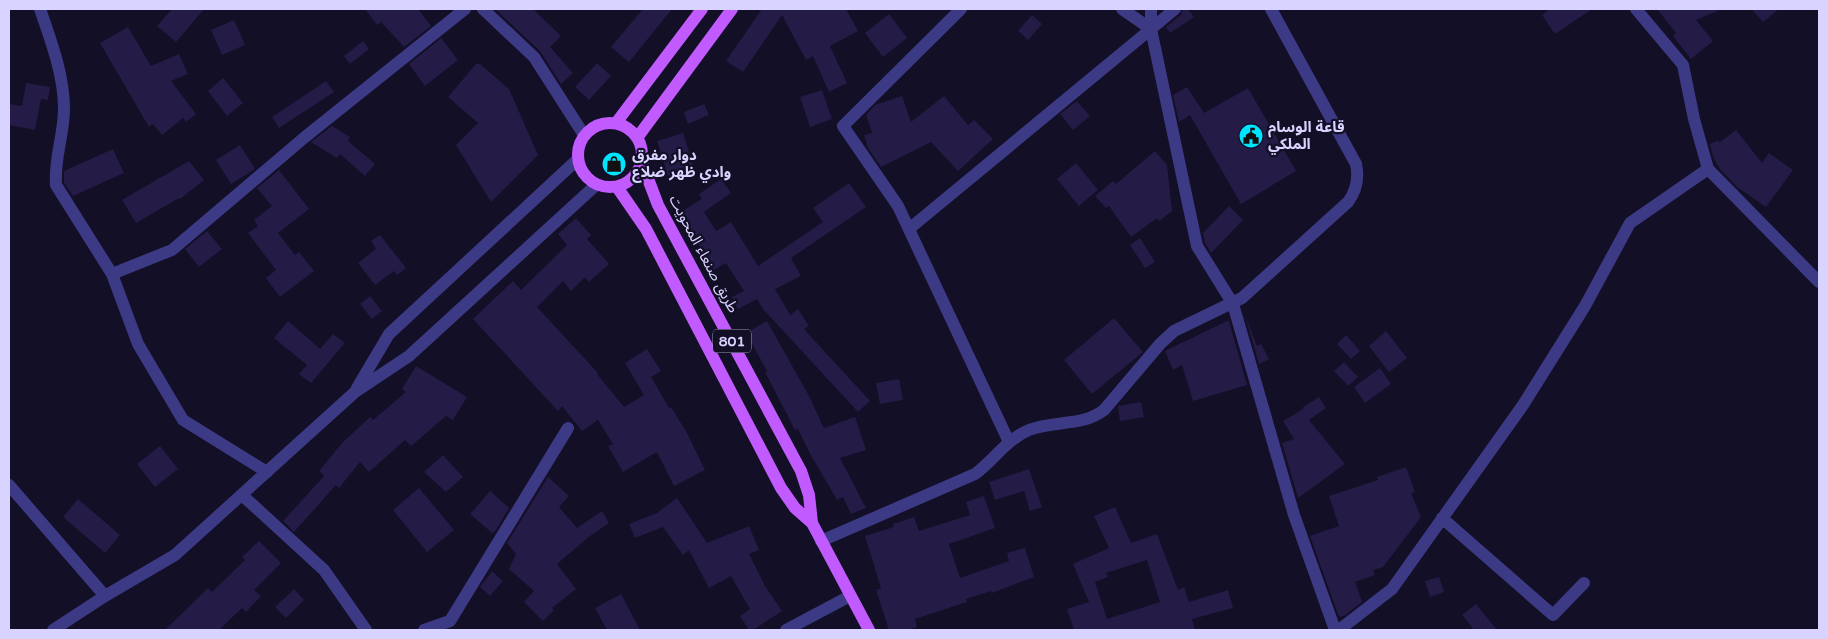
<svg xmlns="http://www.w3.org/2000/svg" width="1828" height="639" font-family="'Varela Round','Noto Sans Arabic',sans-serif">
  <style>
    .building { fill: #241b47; fill-rule: evenodd }
    .lines { fill: none; stroke-linecap: round; stroke-linejoin: round }
    .minor { stroke: #3d3a85; stroke-width: 12 }
    .tertiary { stroke: #3d3a85; stroke-width: 12 }
    .primary { stroke: #c25bff; stroke-width: 12 }
    .labels { text-anchor: middle; stroke-width: 4.5; stroke-linejoin: round; paint-order: stroke }
    .shield { fill: #130f26; stroke: #9e99be; stroke-width: 1 }
    .shield-label { font-size: 14px; font-weight: bold; fill: #d9d4ff }
    .poi-label { font-size: 15px; font-weight: bold; fill: #d9d4ff; stroke: #130f26; text-anchor: start }
    .street-label { font-size: 15px; fill: #d9d4ff; stroke: #130f26 }
  </style>
  <rect width="100%" height="100%" fill="#130f26"/>
  <!-- building -->
  <path class="building" d="M172,9h32l-28,33 -19,-16z
    M365,9h53l13,17 -27,21 -23,-25 -4,3z
    M495,9h38l28,27 -11,11 23,26 -12,11 -21,-33z
    M643,9h29l-43,53 -18,-15z
    M762,9h84l12,22 -28,15 17,37 -18,9 -16,-36 -7,4 -24,-45 -39,57 -17,-11z
    M1183,9h5l6,8 -24,16 -4,-6 15,-12z
    M1550,9h42l-37,25 -13,-19z
    M1657,9h65l-26,11 17,21 -22,18 -18,-23 3,-3z
    M1751,9h28l-16,13z
    M889,14l18,24 -24,19 -18,-24z
    M1032,15l10,9 -14,16 -10,-9z
    M234,20l11,25 -23,10 -11,-25z
    M128,27l23,39 28,-12 9,20 -17,7 25,33 -10,8 -3,-4 -21,17 -9,-11 -4,3 -49,-84z
    M441,38l17,22 -33,26 -16,-22z
    M363,41l6,8 -19,15 -6,-8z
    M597,63l14,13 -22,24 -14,-13z
    M476,64h4l29,25 29,66 -47,47 -35,-57 22,-22 -30,-26z
    M223,78l20,25 -16,13 -19,-25z
    M326,81l8,11 -55,36 -7,-11z
    M26,83l24,4 -2,13 -7,-1 -6,31 -26,-5v-21l13,2z
    M1187,87l17,26 44,-25 48,83 -55,33 -51,-89 -11,7 -6,-27z
    M822,90l10,29 -22,8 -10,-30z
    M902,96l9,26 33,-26 24,29 6,-5 19,19 -35,32 -27,-29 -50,25 -13,-19 -4,-13 8,-2 -6,-18 9,-10z
    M1077,101l13,15 -17,14 -13,-16z
    M704,104l5,11 -21,9 -4,-12z
    M332,126l18,11 -2,4 27,23 -10,12 -25,-22 -3,4 -26,-16z
    M1736,130l26,33 7,-10 24,17 -27,37 -29,-20 -17,-18 -7,-12 -3,-13 9,-4v3z
    M683,133l11,35 -26,8 -11,-35z
    M240,145l15,24 -24,15 -15,-24z
    M113,149l11,24 -51,23 -9,-13v-12z
    M1155,151l12,14 5,46 -13,10 -2,-3 -26,19 -22,-31 -3,2 -11,-12 18,-15 3,3z
    M189,161l15,19 -24,19 -1,-1 -43,25 -14,-23z
    M1076,163l22,27 -19,16 -22,-27z
    M279,170l30,39 -31,24 17,22 4,-3 15,19 -34,26 -14,-19 10,-8 -28,-37 10,-7 -4,-6 18,-14 -15,-18z
    M721,179l10,14 -27,19 12,19 15,-9 27,44 65,-44 -10,-14 36,-25 17,24 -75,51 10,18 -26,13 15,26 8,-6 11,17 -5,3 66,72 -12,11 -95,-103 -6,-10 -19,10 -6,-12 12,-6 -18,-28 -12,7 -35,-57 23,-14 -3,-5z
    M1229,206l14,14 -32,33 -6,-10 -2,-10z
    M576,218l15,17 -4,4 22,25 -20,18 -4,-5 -14,14 -8,-10 -26,26 61,66 -1,1 27,33 20,-12 -19,-32 22,-14 14,22 -10,6 18,31 2,-1 16,26 18,37 -31,16 -17,-34 -34,20 -15,-26 5,-2 -15,-24 -16,11 -20,-25 -4,5 -85,-92 40,-38 8,9 46,-45 -9,-11z
    M207,231l15,18 -23,18 -14,-18z
    M380,235l26,33 -9,7 -3,-4 -19,14 -17,-22 18,-14 -5,-8z
    M1140,238l15,24 -10,6 -15,-23z
    M370,296l12,15 -10,8 -12,-15z
    M1245,315l12,31 4,-2 8,15 -10,5z
    M1114,318l29,34 -51,42 -28,-34z
    M288,321l32,28 13,-15 12,9 -34,40 -12,-9 8,-9 -33,-27z
    M767,321l42,75 15,32 31,-11 11,33 -26,8 26,50 -15,6 -8,-17 -6,3 -28,-48 -11,-23 -3,1 -30,-58 2,-1 -21,-38z
    M1227,321h2l18,64 -54,16 -11,-36 -9,5 -8,-19z
    M1386,331l21,27 -18,14 -20,-26z
    M1346,335l14,16 -9,8 -14,-15z
    M1344,362l14,15 -10,9 -14,-15z
    M416,366l51,31 -14,23 -7,-4 -35,30 -6,-6 -36,32 -9,-10 -21,26 -3,-3 -42,47 -11,-11 41,-45 -5,-5 23,-28 28,-26 3,3 33,-28 -4,-3z
    M1380,368l11,16 -26,19 -11,-16z
    M899,379l4,21 -23,4 -4,-21z
    M1319,397l7,11 -17,12 36,44 -47,34 -16,-55 12,-4 -11,-18 20,-12 -1,-1z
    M1141,402l3,15 -24,4 -2,-15z
    M160,446l18,23 -23,18 -18,-23z
    M443,455l20,22 -17,15 -22,-20z
    M1406,467l9,25 -4,1 10,24 -38,50 -10,3 2,5 -20,7 7,20 -18,14 -5,1 -29,-81 29,-10 -10,-30 49,-16 -1,-3z
    M1029,469l13,38 -12,4 -6,-20 -29,9 -6,-18z
    M548,477l21,19 -10,11 18,21 25,-17 7,12 -19,13 -33,28 19,25 -24,19 2,2 -11,11 -19,-19 10,-11 -25,-22 7,-15 -9,-11z
    M419,488l35,42 -27,22 -34,-42z
    M490,491l19,17 -13,22 -4,3 -22,-19z
    M984,496l11,32 -46,16 11,34 49,-17 -2,-8 18,-5 9,29 -42,16 -1,-2 -25,8 1,3 -52,17 2,8 -9,3h-19l-13,-40 5,-2 -16,-52 29,-9 -1,-3 21,-7 5,14 51,-16 -4,-13z
    M677,498l30,45 42,-17 10,24 -10,4 16,32 17,25 -29,19h-4l-9,-14 10,-7 -19,-33 -22,12 -20,-38 -6,5 -20,-28 -28,11 -6,-14 28,-11z
    M78,499l42,36 -15,18 -42,-36z
    M1115,507l16,36 26,-9 21,56 6,-3 5,15 39,-12 5,18 -41,11 3,11h-121l-7,-21 22,-7 -16,-38 36,-16 -15,-32zM1147,560l13,42 -53,17 -12,-37 13,-5 -2,-4z
    M259,541l22,22 -27,27 7,6 -15,16 -4,-4 -23,22h-54l43,-42 4,4 33,-32 -3,-3z
    M492,571l11,10 -13,15 -10,-9z
    M1439,577l5,15 -14,5 -5,-16z
    M294,589l10,11 -18,18 -11,-11z
    M621,594l19,36h-33l-12,-22z
    M1476,604l21,26h-23l-12,-15z"/>
  <g class="lines">
    <!-- minor -->
    <path class="minor" d="M40,9c11,32 24,66 24,100 0,26 -10,49 -8,76l56,89 26,70 45,76 84,52
      M483,9l51,48 50,78
      M961,9l-118,117 55,80 111,236
      M1122,9l29,20
      M1175,9l-24,20 46,217 36,58 61,211 41,115
      M1636,9l47,56 11,54 14,50 111,113
      M1151,29v-20
      M909,229l242,-200
      M112,274l60,-24 133,-113 160,-128
      M9,485l96,111
      M242,495l82,75 42,60
      M1442,518l111,97 31,-32
      M821,541l154,-67c19,-14 32,-35 54,-44 25,-10 53,-3 75,-20l56,-66 14,-13 68,-33 106,-96c9,-12 11,-24 8,-38l-85,-155
      M424,630l26,-9 118,-193
      M786,630l64,-34
      M1339,630l53,-41 131,-184 62,-99 45,-83 78,-54"/>
    <!-- tertiary -->
    <path class="tertiary" d="M357,388l32,-54 189,-175
      M53,630l52,-34 70,-41 180,-163 54,-36 187,-171"/>
    <!-- primary -->
    <path class="primary" d="M578 155a32 32 0 1 1 64 0a32 32 0 1 1-64 0Z
      M616,123l86,-114
      M637,138l95,-129
      M642,163l16,42 143,266 8,24 3,28
      M617,187l29,42 135,259 14,20 17,15 57,107"/>
  </g>
  <!-- icons -->
  <defs>
    <symbol id="civic-disc" viewBox="-11 -11 22 22"><circle r="9.5" fill="#00e5ff" stroke="#130f26"/><path d="M-.6-6.5H3V-4.5H.6V-3L4-1V1h2V6H-6V1h2V-1L-.6-3ZM-1.2 2.5V6h2.4V2.5Z" fill="#111"/></symbol>
    <symbol id="shop-disc" viewBox="-11 -11 22 22"><circle r="9.5" fill="#00e5ff" stroke="#130f26"/><path d="M-5-2.5h2.3a2.7 3.5 0 0 1 5.4 0H5L5.5 6h-11ZM-1.5-2.5h3a1.5 2.3 0 0 0-3 0Z" fill="#111"/></symbol>
  </defs>
  <g fill-rule="evenodd">
    <use href="#civic-disc" x="1237" y="122" width="28" height="28"/>
    <use href="#shop-disc" x="600" y="150" width="28" height="28"/>
  </g>
  <g class="labels">
    <!-- shield labels -->
    <rect class="shield" x="713" y="329.5" width="38" height="23" rx="4"/>
    <g class="shield-label">
      <text x="732" y="346">801</text>
    </g>
    <!-- poi labels -->
    <g class="poi-label">
      <text x="1268" y="132">قاعة الوسام<tspan x="1268" dy="17">الملكي</tspan></text>
      <text x="632" y="160">دوار مفرق<tspan x="632" dy="17">وادي ظهر ضلاع</tspan></text>
    </g>
    <!-- street labels -->
    <g class="street-label">
      <text transform="translate(704 254) rotate(62)" y="5">طريق صنعاء المحويت</text>
    </g>
  </g>
  <!-- border -->
  <rect width="1828" height="639" fill="none" stroke="#d9d4ff" stroke-width="20"/>
</svg>
